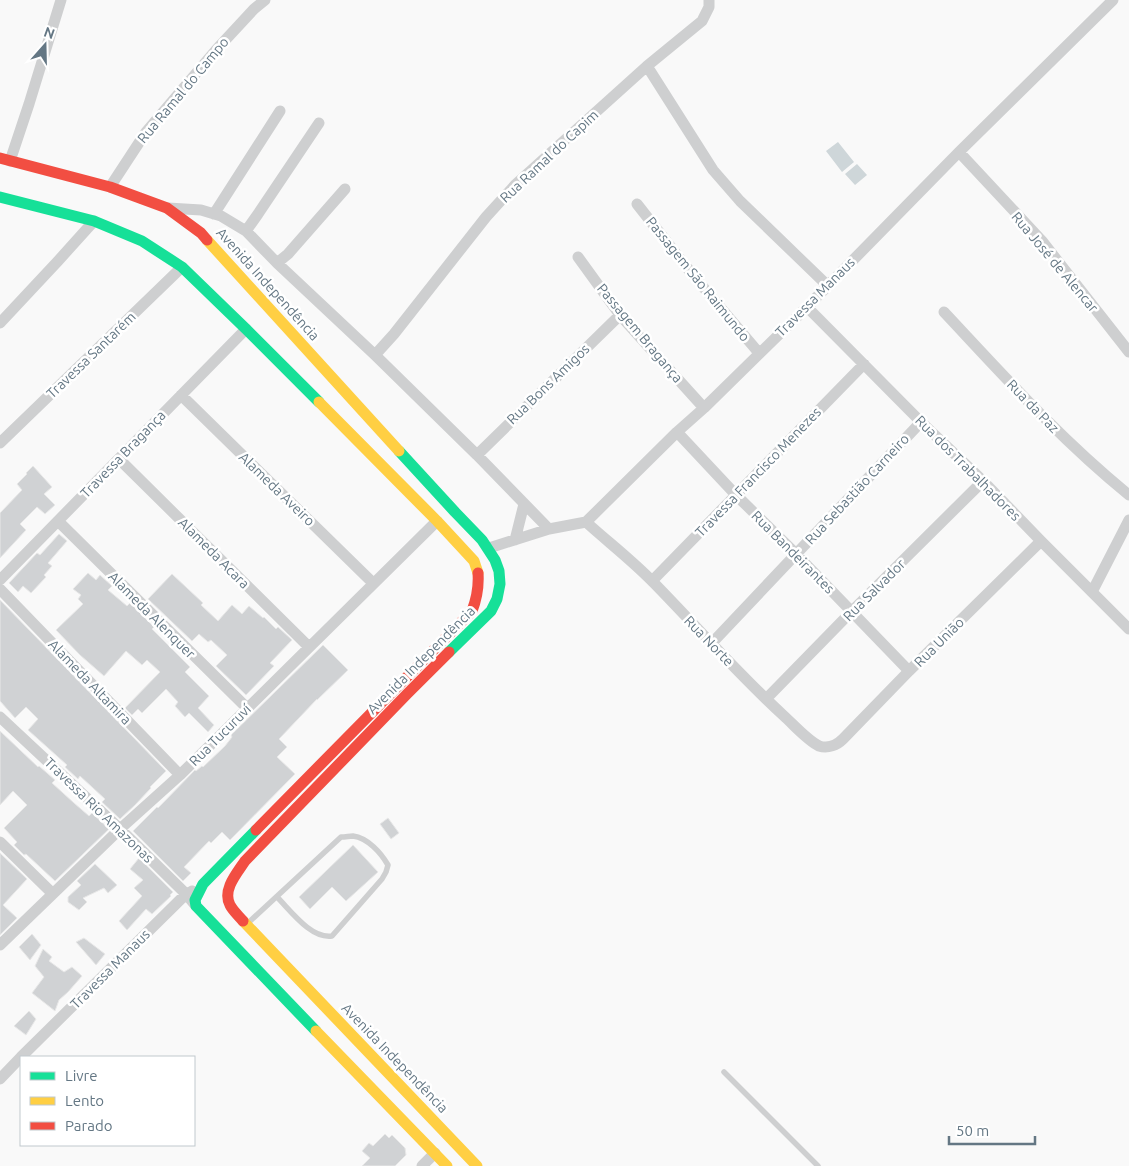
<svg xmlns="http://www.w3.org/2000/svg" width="1129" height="1166" font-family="Ubuntu,sans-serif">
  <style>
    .water { fill: #ced6d9 }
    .building { fill: #d0d2d4; stroke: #e8e8e8 }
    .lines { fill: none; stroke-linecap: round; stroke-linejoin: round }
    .lane { stroke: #cecfd0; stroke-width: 5.5 }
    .street { stroke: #cecfd0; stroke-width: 11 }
    .fast { stroke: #16e098; stroke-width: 11 }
    .slow { stroke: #ffcf43; stroke-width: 11 }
    .jam { stroke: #f24e42; stroke-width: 11 }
    .labels { text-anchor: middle; stroke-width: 5; stroke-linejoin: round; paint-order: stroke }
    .street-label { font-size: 14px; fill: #647784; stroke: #fff }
  </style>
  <rect width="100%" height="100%" fill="#f9f9f9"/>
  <!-- water -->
  <path class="water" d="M838,142l16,20 -12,10 -16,-21z
    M857,164l10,11 -12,10 -10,-11z"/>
  <!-- building -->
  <path class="building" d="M33,466l19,21 -8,7 11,11 -10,9 -8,-7 -17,17 6,6 -26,28v-45l22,-23 -5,-6 10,-10 -1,-1z
    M59,534l8,7 -19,22 4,3 -8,9 2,2 -15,16 -8,-7 -5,6 -9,-9 28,-30 3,2z
    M88,573l8,7 4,-5 12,11 -4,4 19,16 3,-3 24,24 -2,2 38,38 -5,5 24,24 -11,12 16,17 -6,7 -19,-19 -4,4 -10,-11 3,-4 -12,-13 -24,24 -4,-4 -6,6 -7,-7 35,-36 -13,-12 -5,5 -16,-14 -22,25 -24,-21 -24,-25 27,-26 -5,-5 3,-4 -8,-6z
    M172,574l31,29 -2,2 17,16 14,-16 10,9 7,-8 14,12 1,-1 12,12 2,-2 14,13 -22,23 4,3 -28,29 -30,-29 11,-11 -16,-15 -3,2 -9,-8 -7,7 -44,-42z
    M0,600l166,171 -16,16 1,1 -16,17 -15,14 -18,-17 3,-3 -25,-23 -2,3 -13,-12 2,-2 -39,-35 10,-11 -12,-12 -11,11 -15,-17z
    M323,645l25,25 -31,30v-1l-38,40 8,8 -10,10 18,17 -65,66 -8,-8 -11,11 -2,-2 -25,26 7,6 -8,8 -50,-50 24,-24 1,1 37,-38 1,1 6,-5 1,1 22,-21 7,-9 -1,-2z
    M0,731l38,36 1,-1 16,14 -3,3 22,20 15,13 3,-3 17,16 -54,52 -29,-27 -2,1 -10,-10 3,-3 -13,-14 23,-23 -14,-14 -13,14z
    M388,818l11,15 -8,6 -11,-15z
    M353,845l25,27 -32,29 -14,-14 -22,22 -11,-12z
    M0,853l27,26 -24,26 14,13 -17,17z
    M139,858l34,34 -3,3 1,1 -19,18 -6,-5 -19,21 -8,-9 23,-25 -8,-8 9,-8 -13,-11z
    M95,864l22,21 -9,8 -4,-5 -21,10 4,4 -8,8 -11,-8v-5l13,-12 -4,-4z
    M32,934l9,11 -11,15 -11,-13z
    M84,938l21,16 -9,11 -20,-23z
    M43,949l9,8 -3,4 15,11 8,-5 10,9 -14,16 -9,8 -4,11 -23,-18 12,-16 -9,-11z
    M29,1011l7,8 -10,16 -12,-9z
    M385,1134l4,4 3,-3 13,13 1,7 -11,11h-33l8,-8 -8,-7 7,-8 4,3z"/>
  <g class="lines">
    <!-- lane -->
    <path class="lane" d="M248,923l93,-86c4,0 9,-1 12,-1 15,2 28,17 35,29l-2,7 -4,7 -50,57c-21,3 -41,-25 -55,-39
      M724,1072l94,94"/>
    <!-- street -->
    <path class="street" d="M647,66l66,104 27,31 88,85
      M959,152l83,89 87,111
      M10,161l19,-57 32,-104
      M110,187l36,-55 70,-82 38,-41 11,-9
      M637,204l55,70 67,79
      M168,208l33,2 20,6 25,15 31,32 98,92 102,100 72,74
      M214,214l66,-103
      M246,231l12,-17 61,-91
      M578,257l42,58 84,93
      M277,263l11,-9 57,-65
      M807,307l114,115 62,59 58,60 88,88
      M944,312c59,63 117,128 185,183
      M0,323l58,-62 36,-40
      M375,355l19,-21 92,-117 30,-33 131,-118 55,-45 7,-14v-7
      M181,395l192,188
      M677,432l59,63 60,59 113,117
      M0,443l182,-176
      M477,455l143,-140
      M119,459l190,188
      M58,521l189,187
      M586,522c22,20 47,39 68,61 43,44 84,91 130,133 10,9 23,24 35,30 9,3 18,-1 24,-7l66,-68 132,-130
      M515,540l9,-36
      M489,548l60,-19 37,-7 91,-90 27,-24 103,-101 152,-155 154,-152
      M0,580l246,-251
      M652,581l212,-217
      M0,589l180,186
      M1092,592l37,-72
      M711,644l210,-222
      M766,699l86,-88 131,-130
      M0,717l120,112 66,65 10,12
      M0,842l53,52
      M0,945l120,-116 60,-54 257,-254
      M21,1057l162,-160 9,-6
      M0,1079l21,-22
      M422,1166l13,-13"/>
    <!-- fast -->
    <path class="fast" d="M0,197l94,24 48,20 40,26 64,62 73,73
      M399,451l56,61 27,28 13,20 4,11 1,13 -3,15 -6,12 -42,41
      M256,830l-53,54 -8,16 1,6 120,125"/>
    <!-- slow -->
    <path class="slow" d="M207,240l192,211
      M319,402l118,119 37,40 4,12
      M243,921l234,245
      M316,1031l131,135"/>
    <!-- jam -->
    <path class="jam" d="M0,158l110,29 57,21 34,25 6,7
      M256,830l216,-219c5,-13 7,-24 6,-38
      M243,921c-4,-5 -10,-10 -13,-16 -8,-15 7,-32 15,-44l162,-167 42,-42"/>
  </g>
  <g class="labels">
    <!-- street labels -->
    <g class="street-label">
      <text transform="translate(183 90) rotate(-50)" y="5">Rua Ramal do Campo</text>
      <text transform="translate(549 156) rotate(-43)" y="5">Rua Ramal do Capim</text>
      <text transform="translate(1055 262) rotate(50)" y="5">Rua José de Alencar</text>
      <text transform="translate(698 279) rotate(51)" y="5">Passagem São Raimundo</text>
      <text transform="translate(268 284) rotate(48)" y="5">Avenida Independência</text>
      <text transform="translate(815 297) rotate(-45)" y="5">Travessa Manaus</text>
      <text transform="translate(640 333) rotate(50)" y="5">Passagem Bragança</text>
      <text transform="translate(91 355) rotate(-44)" y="5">Travessa Santarém</text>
      <text transform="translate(548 384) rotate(-44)" y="5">Rua Bons Amigos</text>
      <text transform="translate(1033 406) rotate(46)" y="5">Rua da Paz</text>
      <text transform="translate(123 454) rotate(-46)" y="5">Travessa Bragança</text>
      <text transform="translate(968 468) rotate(45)" y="5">Rua dos Trabalhadores</text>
      <text transform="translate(758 472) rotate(-46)" y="5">Travessa Francisco Menezes</text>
      <text transform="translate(277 489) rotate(44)" y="5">Alameda Aveiro</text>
      <text transform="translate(857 489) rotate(-47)" y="5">Rua Sebastião Carneiro</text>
      <text transform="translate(793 552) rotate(45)" y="5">Rua Bandeirantes</text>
      <text transform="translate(214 553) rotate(45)" y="5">Alameda Acara</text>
      <text transform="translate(874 590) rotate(-45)" y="5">Rua Salvador</text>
      <text transform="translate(152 615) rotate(45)" y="5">Alameda Alenquer</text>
      <text transform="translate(709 641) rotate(46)" y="5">Rua Norte</text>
      <text transform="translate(939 642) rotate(-45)" y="5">Rua União</text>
      <text transform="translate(421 660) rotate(-45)" y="5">Avenida Independência</text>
      <text transform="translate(90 682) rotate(46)" y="5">Alameda Altamira</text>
      <text transform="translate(220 735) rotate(-45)" y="5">Rua Tucuruví</text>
      <text transform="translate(99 810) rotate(44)" y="5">Travessa Rio Amazonas</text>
      <text transform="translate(110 969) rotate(-45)" y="5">Travessa Manaus</text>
      <text transform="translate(395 1058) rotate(46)" y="5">Avenida Independência</text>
    </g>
  </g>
  <!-- legend -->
  <rect x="20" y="1056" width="175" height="90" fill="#ffffff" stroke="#c1c9ce"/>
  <rect x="30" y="1072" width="25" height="8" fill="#16e098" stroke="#c1c9ce"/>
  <text x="65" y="1081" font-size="15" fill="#647784">Livre</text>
  <rect x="30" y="1097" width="25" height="8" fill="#ffcf43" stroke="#c1c9ce"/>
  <text x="65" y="1106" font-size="15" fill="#647784">Lento</text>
  <rect x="30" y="1122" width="25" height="8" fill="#f24e42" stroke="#c1c9ce"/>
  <text x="65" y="1131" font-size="15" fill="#647784">Parado</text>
  <!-- north arrow -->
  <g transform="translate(45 45) rotate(20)" stroke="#ffffff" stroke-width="4" paint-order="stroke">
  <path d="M0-4L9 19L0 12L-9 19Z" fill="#647784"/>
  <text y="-8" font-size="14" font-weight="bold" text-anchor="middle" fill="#647784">N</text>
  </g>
  <!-- scale -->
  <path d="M949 1136v8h86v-8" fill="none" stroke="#647784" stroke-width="2.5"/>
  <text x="956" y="1136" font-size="15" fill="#647784" stroke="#ffffff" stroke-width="4" paint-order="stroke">50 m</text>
</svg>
